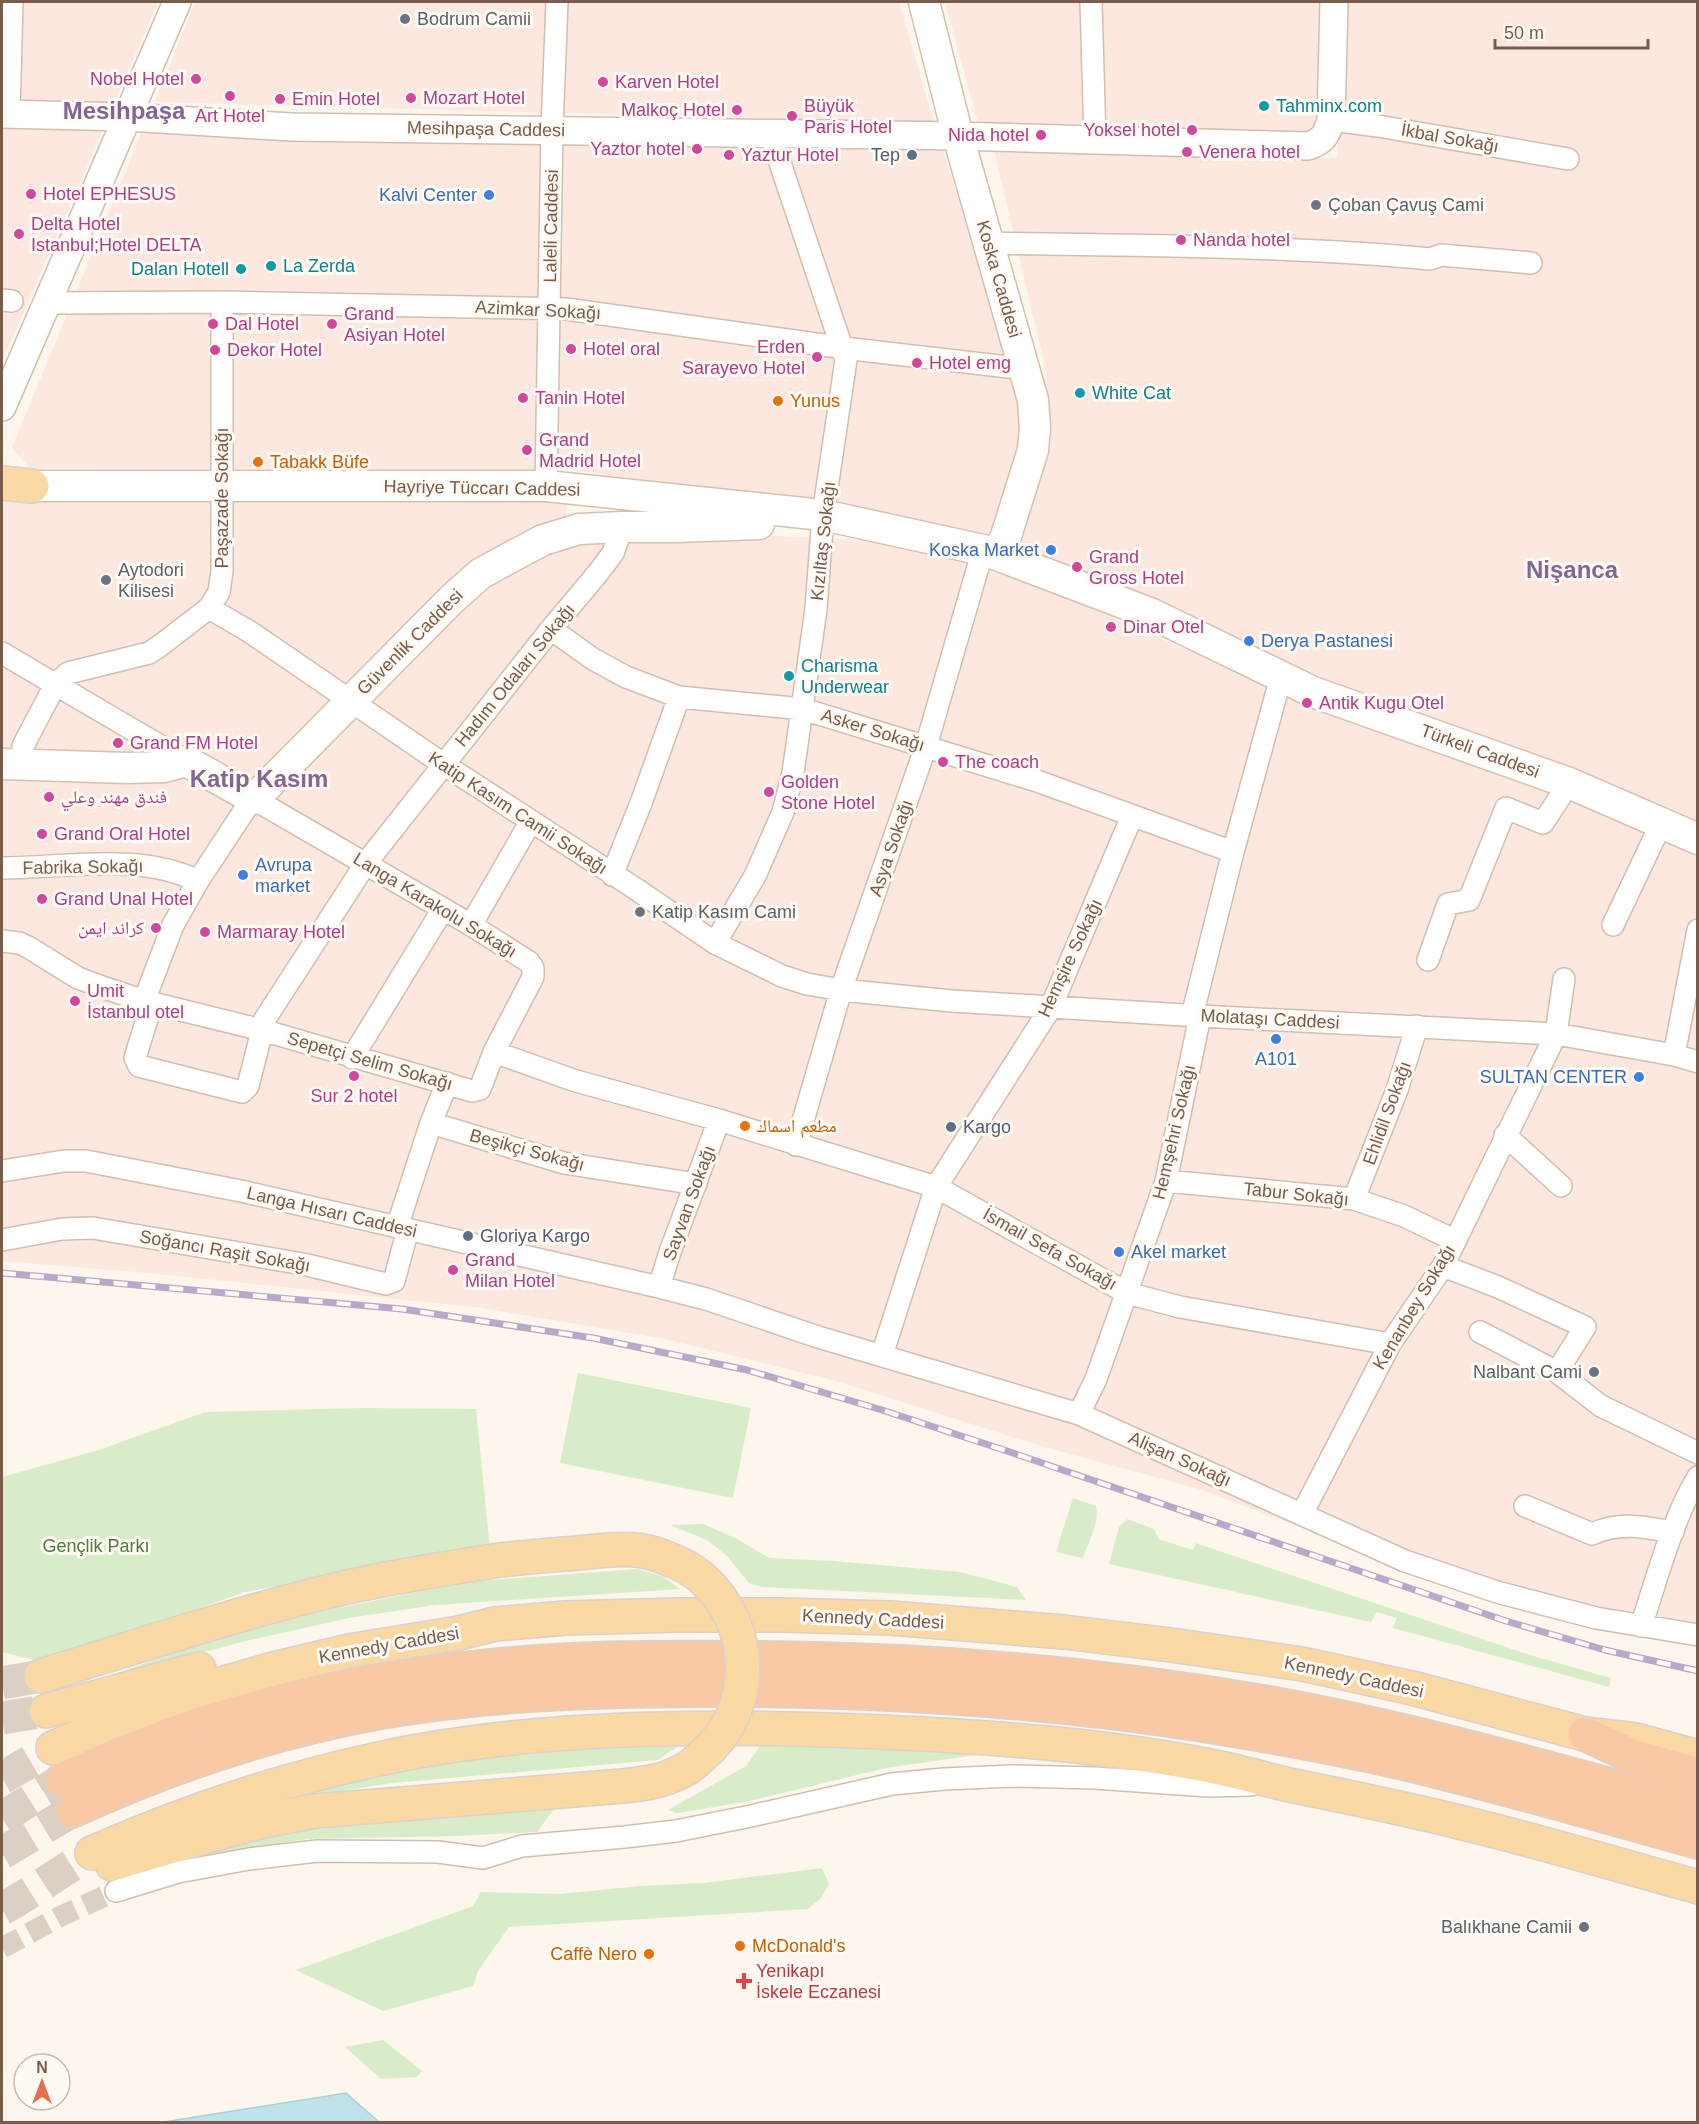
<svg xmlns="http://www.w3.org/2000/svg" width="1699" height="2124" font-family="Helvetica,'Noto Naskh Arabic',sans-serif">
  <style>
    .commercial { fill: #fde8e0 }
    .green { fill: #d8ecc9 }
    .water { fill: #bfe3e8; stroke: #a5d3da; stroke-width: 1.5 }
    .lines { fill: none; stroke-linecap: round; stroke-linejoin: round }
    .minor-tunnel { stroke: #dcd0c4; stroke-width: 21; stroke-dasharray: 21 10; stroke-linecap: butt }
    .primary-tunnel { stroke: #dcd0c4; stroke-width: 33; stroke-dasharray: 33 16; stroke-linecap: butt }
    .trunk-tunnel { stroke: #dcd0c4; stroke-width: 33; stroke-dasharray: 33 16; stroke-linecap: butt }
    .minor-casing { stroke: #d1beb0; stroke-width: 24 }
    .tertiary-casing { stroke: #d1beb0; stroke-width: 30 }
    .secondary-casing { stroke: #d6c0b0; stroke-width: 33 }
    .primary-casing { stroke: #dad1cd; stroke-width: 36 }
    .trunk-casing { stroke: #dad1cd; stroke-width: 36 }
    .minor { stroke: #fff; stroke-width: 21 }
    .tertiary { stroke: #fff; stroke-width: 27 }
    .secondary { stroke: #fff; stroke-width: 30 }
    .primary { stroke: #fbd9a5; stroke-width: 33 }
    .trunk { stroke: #f9c8a4; stroke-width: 33 }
    .rail-casing { stroke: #b9a8c9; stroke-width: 7 }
    .rail { stroke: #fffaf3; stroke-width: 4.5; stroke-dasharray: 14; stroke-linecap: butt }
    .primary-bridge-casing { stroke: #dad1cd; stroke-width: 36; stroke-linecap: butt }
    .primary-bridge { stroke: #fbd9a5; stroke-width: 33 }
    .worship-dot { fill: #6b7280; stroke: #fffaf3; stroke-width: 2 }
    .hotel-dot { fill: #d1479c; stroke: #fffaf3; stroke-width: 2 }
    .culture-dot { fill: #0f9aa8; stroke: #fffaf3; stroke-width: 2 }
    .service-dot { fill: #5c6f8a; stroke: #fffaf3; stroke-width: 2 }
    .shop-dot { fill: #3f7fe0; stroke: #fffaf3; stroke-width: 2 }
    .food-dot { fill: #e8710a; stroke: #fffaf3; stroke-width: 2 }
    .health-dot { fill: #e0444e; stroke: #fffaf3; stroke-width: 2 }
    .labels { text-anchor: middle; stroke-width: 6; stroke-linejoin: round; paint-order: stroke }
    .worship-label { font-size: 18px; fill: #5b616d; stroke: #fffaf3; text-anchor: start }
    .hotel-label { font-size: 18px; fill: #b23c85; stroke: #fffaf3; text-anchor: start }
    .culture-label { font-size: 18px; fill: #0d838f; stroke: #fffaf3; text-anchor: start }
    .street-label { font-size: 18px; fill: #7a5c4d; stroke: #fffaf3 }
    .service-label { font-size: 18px; fill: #4e5e75; stroke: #fffaf3; text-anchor: start }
    .shop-label { font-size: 18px; fill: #366cbe; stroke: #fffaf3; text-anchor: end }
    .food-label { font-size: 18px; fill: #c56008; stroke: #fffaf3; text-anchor: start }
    .park-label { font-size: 18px; fill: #537a41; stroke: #fffaf3 }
    .health-label { font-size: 18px; fill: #be3a42; stroke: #fffaf3; text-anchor: start }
    .district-label { font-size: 24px; font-weight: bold; fill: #846695; stroke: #fffaf3 }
  </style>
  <rect width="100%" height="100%" fill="#fdf6ec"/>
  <!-- commercial -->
  <path class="commercial" d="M2,2h156l-156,360z
    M195,2h704l35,121 -779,-21z
    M945,2h374l-3,131 -338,-10z
    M1349,2h348v827l-344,-136 -334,-140 26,-100 2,-78 -53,-225 343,8z
    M143,129l800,22 77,240 9,31 -40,121 -196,-41 -225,-33 -538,-1 -18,-20z
    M565,495l4,41h206l130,6 146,49 230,99 243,91 173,69v796l-137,-31 -164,-52 -197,-74 -158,-43 -205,-65 -171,-42 -183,-31 -334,-35 -146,-12v-765z"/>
  <!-- green -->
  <path class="green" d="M578,1373l173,35 -18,90 -173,-35z
    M363,1408l113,1 14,141 -245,42 -126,44 -85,24 -32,-8v-175l97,-27 106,-38z
    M1073,1498l23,8c4,17 -8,36 -13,52l-27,-6z
    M1127,1519l27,10 5,10 34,11 3,-7 334,112 81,23 -2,9 -216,-59 4,-10 -20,-6 -6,10 -262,-58 10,-37z
    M703,1524l34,15 32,19 64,3 127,11 57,15 9,13 -264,-13 -13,-4 -22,-27 -20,-16 -37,-15z
    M637,1569l25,7 18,13 -245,16 -86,13 -107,24 -151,40 124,-43 109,-28 141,-29z
    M683,1743l-25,17 -266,23 -122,20 83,-23 129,-24 135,-11z
    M795,1743l195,10 -104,15 -141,34 -68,11 -9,-3 78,-44 14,-20z
    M554,1809l-17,23 -82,4 -147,3 -113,17 62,-17 75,-13z
    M822,1868l7,16 -8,14 -13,11 -299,18 -31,44 -5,15 -90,25 -87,-41 177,-64 8,-14 79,2 80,-8 64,-3z
    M383,2040l39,31 -5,6 -36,2 -36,-32z"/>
  <!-- water -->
  <path class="water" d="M346,2093l33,29h-215z"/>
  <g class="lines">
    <!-- minor-tunnel -->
    <path class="minor-tunnel" d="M2,1948l57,-31 57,-26"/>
    <!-- primary-tunnel -->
    <path class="primary-tunnel" d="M2,1683l39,-7
      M2,1718l44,-7
      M2,1778l51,-30
      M2,1909c31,-17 59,-38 90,-56"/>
    <!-- trunk-tunnel -->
    <path class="trunk-tunnel" d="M2,1818l60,-38
      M2,1853l70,-42"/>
    <defs>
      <path id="minor" d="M1091,2l4,138
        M9,114l3,-112
        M1331,120l47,6 190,33
        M989,243c147,3 294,2 441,16l11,-4 90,8
        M2,300l10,1
        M47,303l175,-1 344,7 286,40 174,20
        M546,486l6,-357 5,-127
        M209,608l41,24 193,132 193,125 79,54 67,33 25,8 34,6 111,11 248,15 356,18 118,21 24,7
        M551,629l42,30 33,18 53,20 124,12 234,72 196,71
        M2,653l184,108
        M22,764l1,-18 32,-61 13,-12 81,-20 12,-8 48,-37 10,-16 3,-21v-269
        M2,868c63,0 137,-16 196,13
        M612,875l29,-72 38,-106
        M471,925l60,-104
        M1613,925l48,-101
        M2,941l17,2 9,4 50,31 27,10 39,13 118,29 210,61 8,-2 14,-37 82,29 143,39 217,67 191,106 53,14 210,37
        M715,943l40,-67 28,-64 10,-39 23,-164 7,-94 23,-155 -76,-227
        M1428,960l20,-56 21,-4 37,-92 37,15 26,-40
        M144,1001l29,-76 25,-44 48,-73 8,-9 217,126 58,37 4,6v9l-39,75
        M152,1003l-17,55 4,8 103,26 6,-6 17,-67 101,-156 185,-234 47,-56 15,-20 9,-26
        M1192,1016l41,-164 48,-175
        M1674,1055l24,-125
        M352,1058l91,-149
        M431,1123l133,40 132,21
        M1505,1135l56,51
        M796,1145l45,-155 85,-244 57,-196
        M2,1171l62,-10h22l155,30 418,96 47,12 112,38 261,77 326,147 92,31 99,26 102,17
        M1166,1181l188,18 50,17 50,24
        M1354,1199l43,-109 20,-64
        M397,1227l34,-104 16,-40
        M2,1240l60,-11 31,-1 210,36 83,20 8,-3 14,-52
        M1443,1266l55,21 87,40 -28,45 44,34 97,47
        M659,1287l11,-35 49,-132
        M1480,1332l77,40
        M882,1355l54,-168 115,-180 81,-191
        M1079,1414l17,-35 70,-198 34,-165
        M1525,1506l67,28c27,-13 53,-7 81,-2
        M1302,1514l88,-170 53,-78 113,-232 8,-55
        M1641,1626c16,-47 31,-107 57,-149
        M116,1891l62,-19 71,-13 68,-8 121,1 45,6 39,-12 103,-9 51,-6 75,-15 141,-32 52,-5 68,-3 83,2 113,8 43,-1"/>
      <path id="tertiary" d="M2,114l126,3 163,10 667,9 350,10c15,-5 18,-10 23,-26l3,-118
        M2,407l175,-405"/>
      <path id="secondary" d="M924,2l34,134 75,264 2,28 -2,22 -27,86 -9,19
        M32,486h514l277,29 160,35 14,5 155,59 161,78 256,91 129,56
        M2,764l125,4 37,-1 22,-6 68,38 197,-199 29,-26 31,-17 32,-17 36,-11 43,-2h55l82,-3"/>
      <path id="primary" d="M2,483l30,3
        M41,1676c100,-31 200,-64 302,-88 52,-12 105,-20 157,-28
        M46,1711l153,-42
        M53,1748l58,-26 75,-28 87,-25 76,-18 110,-18 36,-9 71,-6 112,-3h105l107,3 174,14 107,13 131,19 110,24 173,46 51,6 62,17
        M92,1853c91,-40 185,-72 282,-93 160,-36 344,-35 508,-28 109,5 221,13 328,34 27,5 53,13 80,19 57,12 113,23 169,37 80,19 159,43 239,65
        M112,1864l98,-29 53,-14 52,-10 308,-25"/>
      <path id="trunk" d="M1585,1734l47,22 66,19
        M62,1780c58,-25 118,-52 180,-68 75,-21 153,-36 230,-44 92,-11 185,-11 277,-10 175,1 352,15 525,46 144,26 283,67 424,105
        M72,1811c98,-45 203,-80 309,-99 115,-20 233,-22 349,-22 159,1 316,10 473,35 82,13 165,28 245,49 84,21 167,45 250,68"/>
    </defs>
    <!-- minor casing -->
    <use href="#minor" class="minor-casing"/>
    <!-- tertiary casing -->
    <use href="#tertiary" class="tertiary-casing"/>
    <!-- secondary casing -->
    <use href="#secondary" class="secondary-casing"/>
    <!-- primary casing -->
    <use href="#primary" class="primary-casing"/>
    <!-- trunk casing -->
    <use href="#trunk" class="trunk-casing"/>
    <!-- minor -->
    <use href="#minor" class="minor"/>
    <!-- tertiary -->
    <use href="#tertiary" class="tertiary"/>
    <!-- secondary -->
    <use href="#secondary" class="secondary"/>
    <!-- primary -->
    <use href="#primary" class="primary"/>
    <!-- trunk -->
    <use href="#trunk" class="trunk"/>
    <defs>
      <path id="rail" d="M2,1273l400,36 191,29 154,32 135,40 122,40 502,171 99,29 93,21"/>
    </defs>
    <!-- rail casing -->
    <use href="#rail" class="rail-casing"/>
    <!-- rail -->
    <use href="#rail" class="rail"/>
    <defs>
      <path id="primary-bridge" d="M500,1560c26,-3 52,-5 77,-7 25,-2 54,-7 78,1 17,6 34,12 48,25 52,47 54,131 -1,177 -7,7 -16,14 -26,18 -17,8 -35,10 -53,12"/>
    </defs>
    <!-- primary-bridge casing -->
    <use href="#primary-bridge" class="primary-bridge-casing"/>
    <!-- primary-bridge -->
    <use href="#primary-bridge" class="primary-bridge"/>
  </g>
  <!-- markers -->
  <g class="worship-dot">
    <circle cx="405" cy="19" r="6"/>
    <circle cx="1316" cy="205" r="6"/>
    <circle cx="106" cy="580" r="6"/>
    <circle cx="640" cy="912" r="6"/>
    <circle cx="1594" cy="1372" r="6"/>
    <circle cx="1584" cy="1927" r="6"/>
  </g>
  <g class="hotel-dot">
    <circle cx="196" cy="79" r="6"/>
    <circle cx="603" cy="82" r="6"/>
    <circle cx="230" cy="96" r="6"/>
    <circle cx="411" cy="98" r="6"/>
    <circle cx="280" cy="99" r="6"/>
    <circle cx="737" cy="110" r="6"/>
    <circle cx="792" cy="116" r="6"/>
    <circle cx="1192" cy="130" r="6"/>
    <circle cx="1041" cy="135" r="6"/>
    <circle cx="697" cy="149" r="6"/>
    <circle cx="1187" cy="152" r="6"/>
    <circle cx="729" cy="155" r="6"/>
    <circle cx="31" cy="194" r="6"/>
    <circle cx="19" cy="234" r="6"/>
    <circle cx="1181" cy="240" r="6"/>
    <circle cx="213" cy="324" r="6"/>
    <circle cx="332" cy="324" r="6"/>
    <circle cx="571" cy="349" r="6"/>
    <circle cx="215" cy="350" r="6"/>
    <circle cx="817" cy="357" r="6"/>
    <circle cx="917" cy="363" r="6"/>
    <circle cx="523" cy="398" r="6"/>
    <circle cx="527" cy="450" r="6"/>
    <circle cx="1077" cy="567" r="6"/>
    <circle cx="1111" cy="627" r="6"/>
    <circle cx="1307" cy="703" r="6"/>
    <circle cx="118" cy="743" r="6"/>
    <circle cx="943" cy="762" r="6"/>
    <circle cx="769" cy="792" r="6"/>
    <circle cx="49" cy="797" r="6"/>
    <circle cx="42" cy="834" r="6"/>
    <circle cx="42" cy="899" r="6"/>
    <circle cx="156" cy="928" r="6"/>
    <circle cx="205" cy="932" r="6"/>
    <circle cx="75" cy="1001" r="6"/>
    <circle cx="354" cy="1076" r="6"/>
    <circle cx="453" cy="1270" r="6"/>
  </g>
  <g class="culture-dot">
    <circle cx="1264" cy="106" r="6"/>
    <circle cx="271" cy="266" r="6"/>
    <circle cx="241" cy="269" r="6"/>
    <circle cx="1080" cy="393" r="6"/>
    <circle cx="789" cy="676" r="6"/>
  </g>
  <g class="service-dot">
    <circle cx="912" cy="155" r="6"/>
    <circle cx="951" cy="1127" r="6"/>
    <circle cx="468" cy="1236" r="6"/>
  </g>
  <g class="shop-dot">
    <circle cx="489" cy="195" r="6"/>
    <circle cx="1051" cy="550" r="6"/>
    <circle cx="1249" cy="641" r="6"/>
    <circle cx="243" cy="875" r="6"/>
    <circle cx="1276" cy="1039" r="6"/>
    <circle cx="1639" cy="1077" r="6"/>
    <circle cx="1119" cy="1252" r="6"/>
  </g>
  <g class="food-dot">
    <circle cx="778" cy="401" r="6"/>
    <circle cx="258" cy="462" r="6"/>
    <circle cx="745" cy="1126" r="6"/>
    <circle cx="740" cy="1946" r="6"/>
    <circle cx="649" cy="1954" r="6"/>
  </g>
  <path class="health-dot" d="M741 1972h6v6h6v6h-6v6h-6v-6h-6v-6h6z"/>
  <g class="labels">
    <!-- worship labels -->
    <g class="worship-label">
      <text x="417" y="25">Bodrum Camii</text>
      <text x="1328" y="211">Çoban Çavuş Cami</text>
      <text x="118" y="576">Aytodori<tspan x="118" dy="21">Kilisesi</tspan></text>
      <text x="652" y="918">Katip Kasım Cami</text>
      <text x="1582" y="1378" text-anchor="end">Nalbant Cami</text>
      <text x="1572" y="1933" text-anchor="end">Balıkhane Camii</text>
    </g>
    <!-- hotel labels -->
    <g class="hotel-label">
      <text x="184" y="85" text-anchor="end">Nobel Hotel</text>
      <text x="615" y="88">Karven Hotel</text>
      <text x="423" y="104">Mozart Hotel</text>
      <text x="292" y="105">Emin Hotel</text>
      <text x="804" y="112">Büyük<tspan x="804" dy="21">Paris Hotel</tspan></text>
      <text x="725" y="116" text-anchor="end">Malkoç Hotel</text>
      <text x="230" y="122" text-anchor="middle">Art Hotel</text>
      <text x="1180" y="136" text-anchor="end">Yoksel hotel</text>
      <text x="1029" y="141" text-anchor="end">Nida hotel</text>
      <text x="685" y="155" text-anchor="end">Yaztor hotel</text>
      <text x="1199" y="158">Venera hotel</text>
      <text x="741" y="161">Yaztur Hotel</text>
      <text x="43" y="200">Hotel EPHESUS</text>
      <text x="31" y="230">Delta Hotel<tspan x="31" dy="21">Istanbul;Hotel DELTA</tspan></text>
      <text x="1193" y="246">Nanda hotel</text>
      <text x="344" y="320">Grand<tspan x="344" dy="21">Asiyan Hotel</tspan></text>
      <text x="225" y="330">Dal Hotel</text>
      <text x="805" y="353" text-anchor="end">Erden<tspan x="805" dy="21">Sarayevo Hotel</tspan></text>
      <text x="583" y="355">Hotel oral</text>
      <text x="227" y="356">Dekor Hotel</text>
      <text x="929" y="369">Hotel emg</text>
      <text x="535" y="404">Tanin Hotel</text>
      <text x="539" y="446">Grand<tspan x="539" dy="21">Madrid Hotel</tspan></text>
      <text x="1089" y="563">Grand<tspan x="1089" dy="21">Gross Hotel</tspan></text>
      <text x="1123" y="633">Dinar Otel</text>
      <text x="1319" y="709">Antik Kugu Otel</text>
      <text x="130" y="749">Grand FM Hotel</text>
      <text x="955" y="768">The coach</text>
      <text x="781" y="788">Golden<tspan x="781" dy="21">Stone Hotel</tspan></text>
      <text x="61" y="803">فندق مهند وعلي</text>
      <text x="54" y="840">Grand Oral Hotel</text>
      <text x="54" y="905">Grand Unal Hotel</text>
      <text x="144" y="934" text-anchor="end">كراند ايمن</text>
      <text x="217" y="938">Marmaray Hotel</text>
      <text x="87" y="997">Umit<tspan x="87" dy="21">İstanbul otel</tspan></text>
      <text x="354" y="1102" text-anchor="middle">Sur 2 hotel</text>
      <text x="465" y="1266">Grand<tspan x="465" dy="21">Milan Hotel</tspan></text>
    </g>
    <!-- culture labels -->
    <g class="culture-label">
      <text x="1276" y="112">Tahminx.com</text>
      <text x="283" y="272">La Zerda</text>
      <text x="229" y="275" text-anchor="end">Dalan Hotell</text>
      <text x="1092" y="399">White Cat</text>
      <text x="801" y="672">Charisma<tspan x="801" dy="21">Underwear</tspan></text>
    </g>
    <!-- street labels -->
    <g class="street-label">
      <text transform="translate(486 129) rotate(1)" y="6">Mesihpaşa Caddesi</text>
      <text transform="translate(1450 138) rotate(10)" y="6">İkbal Sokağı</text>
      <text transform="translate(551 226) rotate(-89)" y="6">Laleli Caddesi</text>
      <text transform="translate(999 279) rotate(74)" y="6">Koska Caddesi</text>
      <text transform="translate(538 310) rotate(3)" y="6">Azimkar Sokağı</text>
      <text transform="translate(482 488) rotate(1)" y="6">Hayriye Tüccarı Caddesi</text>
      <text transform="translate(222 498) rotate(-90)" y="6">Paşazade Sokağı</text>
      <text transform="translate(823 541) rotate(-84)" y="6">Kızıltaş Sokağı</text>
      <text transform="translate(410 642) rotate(-45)" y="6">Güvenlik Caddesi</text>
      <text transform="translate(515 675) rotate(-51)" y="6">Hadım Odaları Sokağı</text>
      <text transform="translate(873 730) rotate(17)" y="6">Asker Sokağı</text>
      <text transform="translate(1480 751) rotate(20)" y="6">Türkeli Caddesi</text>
      <text transform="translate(518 813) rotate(33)" y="6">Katip Kasım Camii Sokağı</text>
      <text transform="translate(891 848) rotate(-71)" y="6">Asya Sokağı</text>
      <text transform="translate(83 867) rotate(-1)" y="6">Fabrika Sokağı</text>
      <text transform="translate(435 905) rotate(31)" y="6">Langa Karakolu Sokağı</text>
      <text transform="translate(1070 958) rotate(-65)" y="6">Hemşire Sokağı</text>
      <text transform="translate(1270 1019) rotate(3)" y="6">Molataşı Caddesi</text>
      <text transform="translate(370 1061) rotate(16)" y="6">Sepetçi Selim Sokağı</text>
      <text transform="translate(1387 1113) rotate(-70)" y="6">Ehlidil Sokağı</text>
      <text transform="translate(1174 1132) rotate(-77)" y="6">Hemşehri Sokağı</text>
      <text transform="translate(527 1150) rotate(15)" y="6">Beşikçi Sokağı</text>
      <text transform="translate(1296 1194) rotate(6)" y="6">Tabur Sokağı</text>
      <text transform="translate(689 1203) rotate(-70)" y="6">Sayvan Sokağı</text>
      <text transform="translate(332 1212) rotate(13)" y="6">Langa Hısarı Caddesi</text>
      <text transform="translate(1050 1249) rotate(29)" y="6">İsmail Sefa Sokağı</text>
      <text transform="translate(225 1251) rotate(10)" y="6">Soğancı Raşit Sokağı</text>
      <text transform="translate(1414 1307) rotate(-59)" y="6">Kenanbey Sokağı</text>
      <text transform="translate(1180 1459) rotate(24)" y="6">Alişan Sokağı</text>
      <text transform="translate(873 1619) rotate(3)" y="6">Kennedy Caddesi</text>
      <text transform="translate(389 1645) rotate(-10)" y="6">Kennedy Caddesi</text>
      <text transform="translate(1354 1677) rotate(12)" y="6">Kennedy Caddesi</text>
    </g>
    <!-- service labels -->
    <g class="service-label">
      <text x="900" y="161" text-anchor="end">Tep</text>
      <text x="963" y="1133">Kargo</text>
      <text x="480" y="1242">Gloriya Kargo</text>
    </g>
    <!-- shop labels -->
    <g class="shop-label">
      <text x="477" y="201">Kalvi Center</text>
      <text x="1039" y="556">Koska Market</text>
      <text x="1261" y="647" text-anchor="start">Derya Pastanesi</text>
      <text x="255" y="871" text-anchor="start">Avrupa<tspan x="255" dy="21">market</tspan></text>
      <text x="1276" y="1065" text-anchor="middle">A101</text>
      <text x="1627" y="1083">SULTAN CENTER</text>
      <text x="1131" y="1258" text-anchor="start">Akel market</text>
    </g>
    <!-- food labels -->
    <g class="food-label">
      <text x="790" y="407">Yunus</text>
      <text x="270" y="468">Tabakk Büfe</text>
      <text x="757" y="1132">مطعم اسماك</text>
      <text x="752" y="1952">McDonald's</text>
      <text x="637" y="1960" text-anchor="end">Caffè Nero</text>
    </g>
    <!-- park labels -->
    <g class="park-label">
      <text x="96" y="1552">Gençlik Parkı</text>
    </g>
    <!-- health labels -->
    <g class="health-label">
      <text x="756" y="1977">Yenikapı<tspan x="756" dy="21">İskele Eczanesi</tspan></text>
    </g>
    <!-- district labels -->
    <g class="district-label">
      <text x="124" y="119">Mesihpaşa</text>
      <text x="1572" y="578">Nişanca</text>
      <text x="259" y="787">Katip Kasım</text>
    </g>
  </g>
  <!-- border -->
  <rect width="1699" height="2124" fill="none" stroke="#7a5c4d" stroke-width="6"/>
  <!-- north arrow -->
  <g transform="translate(42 2082)"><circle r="28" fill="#fffaf3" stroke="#cabbb1" stroke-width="1.5"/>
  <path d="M0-4.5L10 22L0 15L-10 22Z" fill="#e76f51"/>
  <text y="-9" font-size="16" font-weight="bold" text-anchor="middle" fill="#7a5c4d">N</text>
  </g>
  <!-- scale -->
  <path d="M1495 39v9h153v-9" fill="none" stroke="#7a5c4d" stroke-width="3"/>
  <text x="1504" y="39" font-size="18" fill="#7a5c4d" stroke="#fffaf3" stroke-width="4.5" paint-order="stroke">50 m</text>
</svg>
